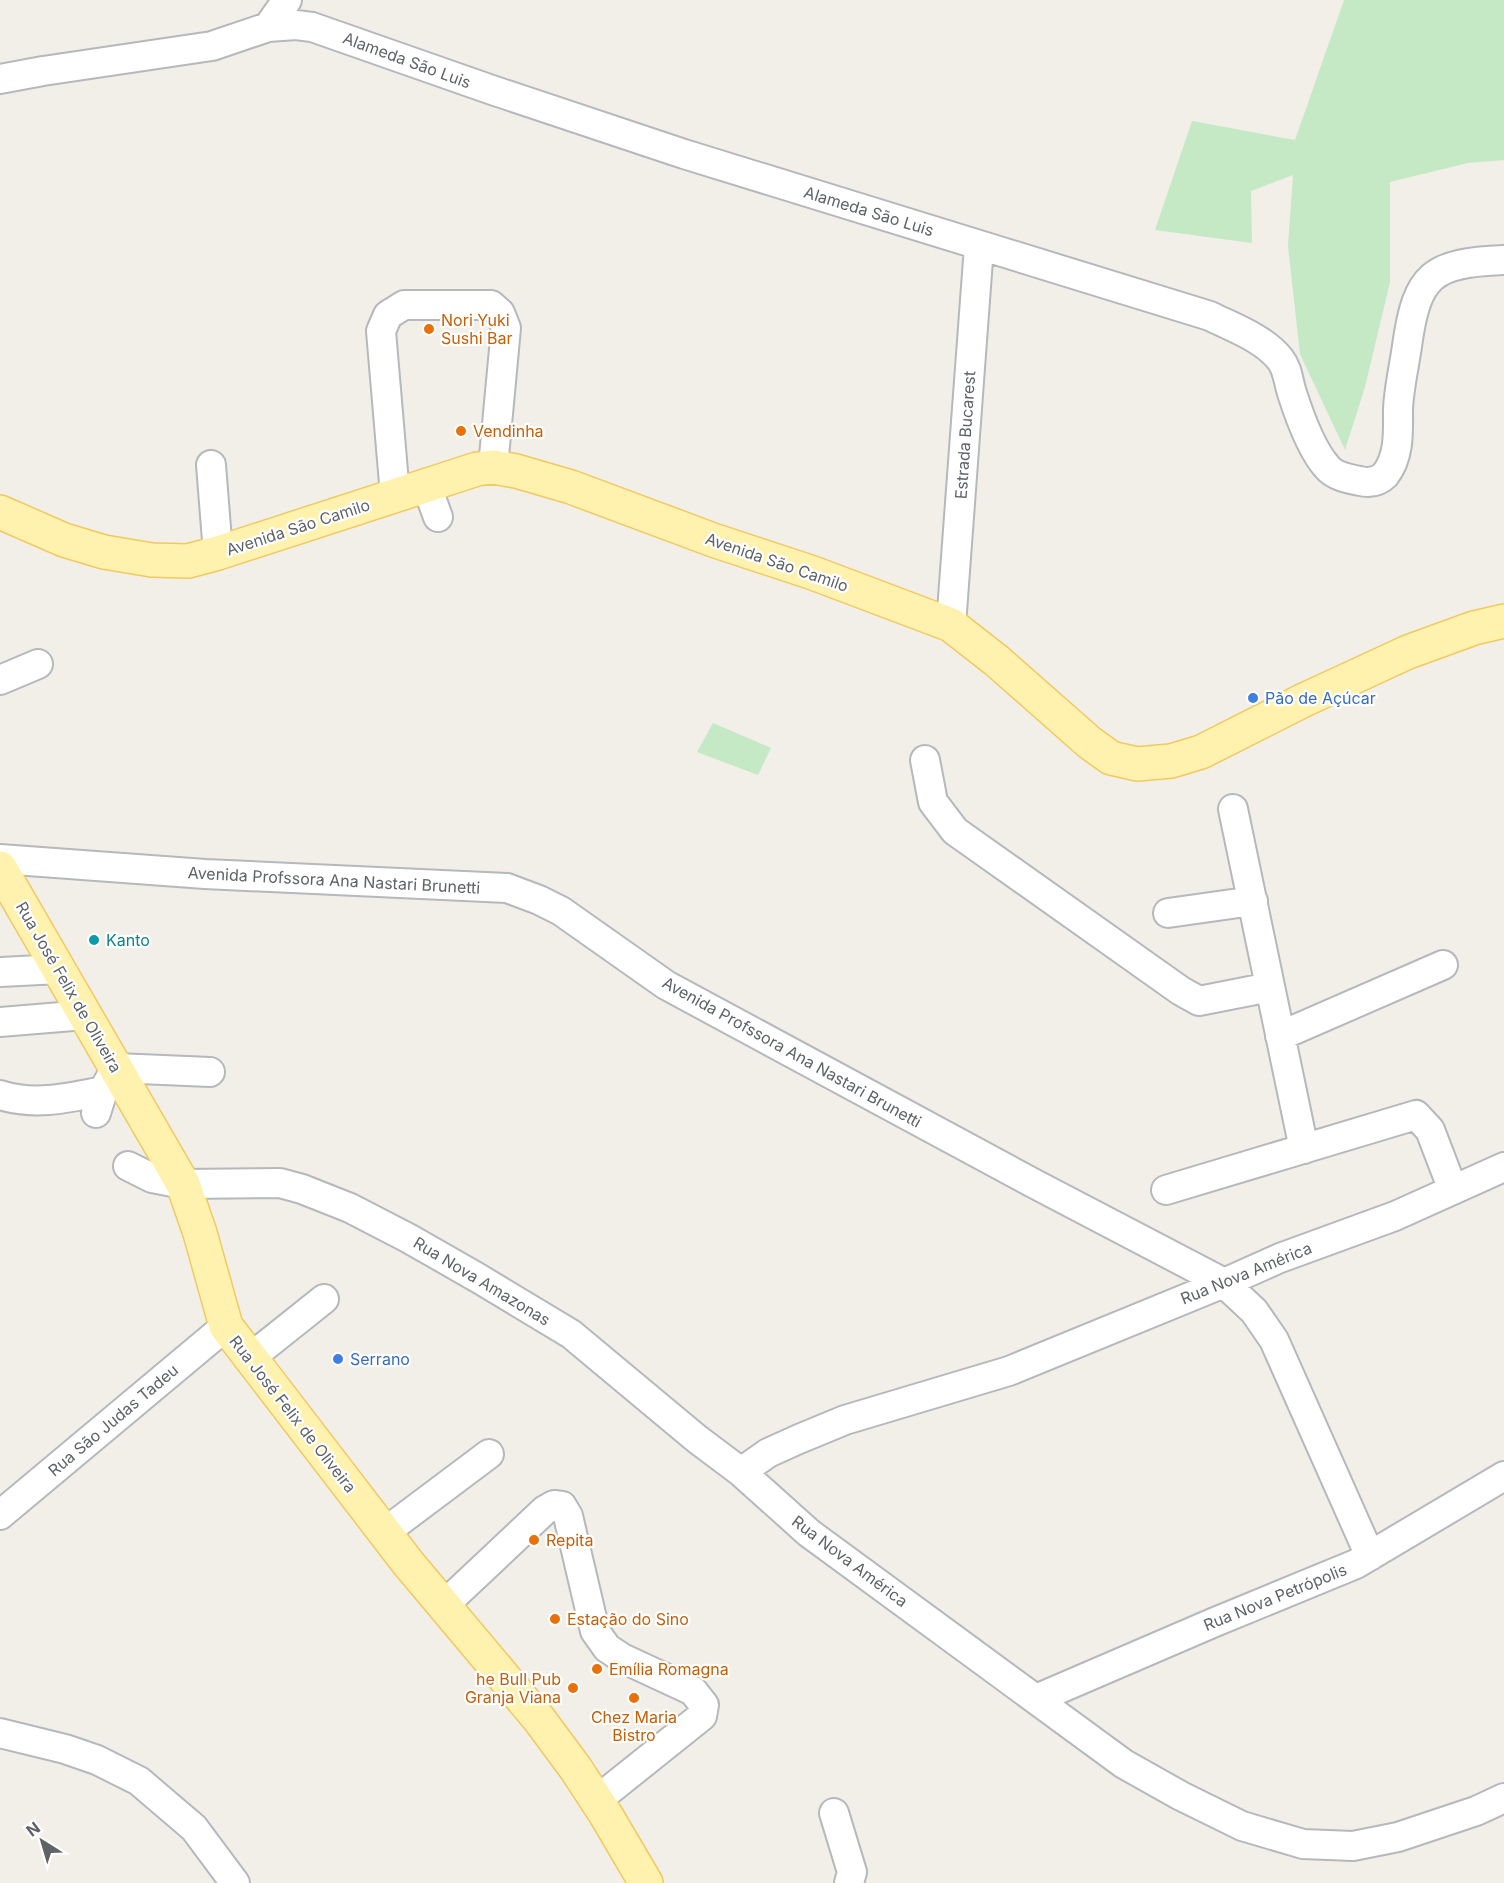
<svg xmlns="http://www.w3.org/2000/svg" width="1504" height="1883" font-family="Inter,sans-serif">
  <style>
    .green { fill: #c5e8c5 }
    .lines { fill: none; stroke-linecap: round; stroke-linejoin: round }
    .minor-casing { stroke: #b5b8bc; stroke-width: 32 }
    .major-casing { stroke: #f2c960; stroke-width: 36 }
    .minor { stroke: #fff; stroke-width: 28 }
    .major { stroke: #fff2af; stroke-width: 33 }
    .food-dot { fill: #e8710a; stroke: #fff; stroke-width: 2 }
    .shop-dot { fill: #3f7fe0; stroke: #fff; stroke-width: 2 }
    .culture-dot { fill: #0f9aa8; stroke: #fff; stroke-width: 2 }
    .labels { text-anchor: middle; stroke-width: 4.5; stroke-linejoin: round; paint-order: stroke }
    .street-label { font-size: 16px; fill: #5f6368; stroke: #fff }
    .food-label { font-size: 16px; fill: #c56008; stroke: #fff; text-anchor: start }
    .shop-label { font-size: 16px; fill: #366cbe; stroke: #fff; text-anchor: start }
    .culture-label { font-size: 16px; fill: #0d838f; stroke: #fff; text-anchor: start }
  </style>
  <rect width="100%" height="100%" fill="#f1efe8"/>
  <!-- green -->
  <path class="green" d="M1344,0h160v160l-36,3 -78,19v100l-25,105 -20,63 -45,-96 -12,-108 5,-71 -42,16 1,52 -97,-13 37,-109 103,19z
    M713,723l58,25 -13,27 -61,-23z"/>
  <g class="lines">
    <defs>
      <path id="minor" d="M268,27l19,-27
        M0,79l43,-8 169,-25 56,-19 28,-2 16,2 180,63 192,64 526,162c24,12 53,22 70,43 8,10 8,22 12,34 7,22 19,56 35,74 7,9 22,12 33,14 9,2 18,1 25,-6 15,-19 13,-44 13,-66 1,-21 6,-42 9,-63 10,-72 25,-83 97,-86
        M211,465l7,88
        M426,484l12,33
        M395,495l-14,-164 7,-16 16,-10h87l9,8 6,15 -13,139
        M951,625l28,-379
        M0,680l38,-16
        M925,760l8,42 22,29 226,160 18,10 71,-14
        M1233,809l71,340
        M0,859l205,15 302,14 32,12 22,11 105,74 367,198 191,100 30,28 20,29 96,216
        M1168,913l85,-12
        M0,972l60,-3
        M0,1022l85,-7
        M1280,1036l163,-71
        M0,1095c35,11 68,3 103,-4
        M96,1113l7,-22 13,-23 94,4
        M128,1166l24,12 31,6 97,-1 22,6 48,19 58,30 70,40 93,56 126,105 44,33 68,61 315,231 57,32 61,30 61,18 50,2 45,-9 78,-26 28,-13
        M1166,1190l250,-75 14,15 23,60
        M250,1358l74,-59
        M741,1472l27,-19 31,-14 46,-19 164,-49 215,-88 56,-25 115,-42 109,-49
        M0,1515l226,-189
        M385,1532l104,-78
        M444,1605l101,-95 9,-5 8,1 6,10 27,115 12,17 15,10 71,33 11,14 -2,11 -105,84
        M1036,1699l179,-77 141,-58 148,-88
        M0,1733l65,16 32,11 42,21 55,47 41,55
        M834,1813l18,59 -3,11"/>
      <path id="major" d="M0,512l64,28 40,12 48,8 36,1 30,-8 259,-84 16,-2 23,4 55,16 142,53 100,33 138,52 46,36 93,82 21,15 26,6 34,-3 30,-9 103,-52 104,-48 66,-24 30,-7
        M0,868l183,316 17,49 26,93 182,237 131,156 37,50 30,46 40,68"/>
    </defs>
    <!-- minor casing -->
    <use href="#minor" class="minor-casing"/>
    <!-- major casing -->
    <use href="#major" class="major-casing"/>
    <!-- minor -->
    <use href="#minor" class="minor"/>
    <!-- major -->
    <use href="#major" class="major"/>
  </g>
  <!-- markers -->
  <g class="food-dot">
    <circle cx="429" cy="329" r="6"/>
    <circle cx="461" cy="431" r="6"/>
    <circle cx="534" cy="1540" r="6"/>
    <circle cx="555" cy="1619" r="6"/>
    <circle cx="597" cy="1669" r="6"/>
    <circle cx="573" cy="1688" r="6"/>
    <circle cx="634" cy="1698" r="6"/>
  </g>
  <g class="shop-dot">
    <circle cx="1253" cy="698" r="6"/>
    <circle cx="338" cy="1359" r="6"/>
  </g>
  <circle class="culture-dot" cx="94" cy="940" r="6"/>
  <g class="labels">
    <!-- street labels -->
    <g class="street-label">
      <text transform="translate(407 60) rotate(20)" y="6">Alameda São Luis</text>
      <text transform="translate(869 211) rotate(17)" y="6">Alameda São Luis</text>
      <text transform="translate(965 435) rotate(-86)" y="6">Estrada Bucarest</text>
      <text transform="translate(298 527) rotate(-18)" y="6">Avenida São Camilo</text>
      <text transform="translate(777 562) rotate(19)" y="6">Avenida São Camilo</text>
      <text transform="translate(334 880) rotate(3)" y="6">Avenida Profssora Ana Nastari Brunetti</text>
      <text transform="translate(69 987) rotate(60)" y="6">Rua José Felix de Oliveira</text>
      <text transform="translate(792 1052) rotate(29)" y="6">Avenida Profssora Ana Nastari Brunetti</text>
      <text transform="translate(1246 1273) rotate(-22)" y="6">Rua Nova América</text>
      <text transform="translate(482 1281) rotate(31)" y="6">Rua Nova Amazonas</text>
      <text transform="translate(293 1414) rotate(52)" y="6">Rua José Felix de Oliveira</text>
      <text transform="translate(113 1420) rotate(-40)" y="6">Rua São Judas Tadeu</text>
      <text transform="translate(850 1561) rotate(37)" y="6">Rua Nova América</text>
      <text transform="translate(1275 1597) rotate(-22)" y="6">Rua Nova Petrópolis</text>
    </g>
    <!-- food labels -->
    <g class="food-label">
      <text x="441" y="326">Nori Yuki<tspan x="441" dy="18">Sushi Bar</tspan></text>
      <text x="473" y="437">Vendinha</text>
      <text x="546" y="1546">Repita</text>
      <text x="567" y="1625">Estação do Sino</text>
      <text x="609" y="1675">Emília Romagna</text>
      <text x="561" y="1685" text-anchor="end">he Bull Pub<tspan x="561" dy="18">Granja Viana</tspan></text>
      <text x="634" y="1723" text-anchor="middle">Chez Maria<tspan x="634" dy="18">Bistro</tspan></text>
    </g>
    <!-- shop labels -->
    <g class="shop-label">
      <text x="1265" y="704">Pão de Açúcar</text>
      <text x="350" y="1365">Serrano</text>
    </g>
    <!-- culture labels -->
    <g class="culture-label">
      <text x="106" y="946">Kanto</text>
    </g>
  </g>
  <!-- north arrow -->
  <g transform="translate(42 1841) rotate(323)" stroke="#ffffff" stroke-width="4.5" paint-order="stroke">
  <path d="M0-4.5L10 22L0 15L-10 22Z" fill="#5f6368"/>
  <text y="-9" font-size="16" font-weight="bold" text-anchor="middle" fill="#5f6368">N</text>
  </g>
</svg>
